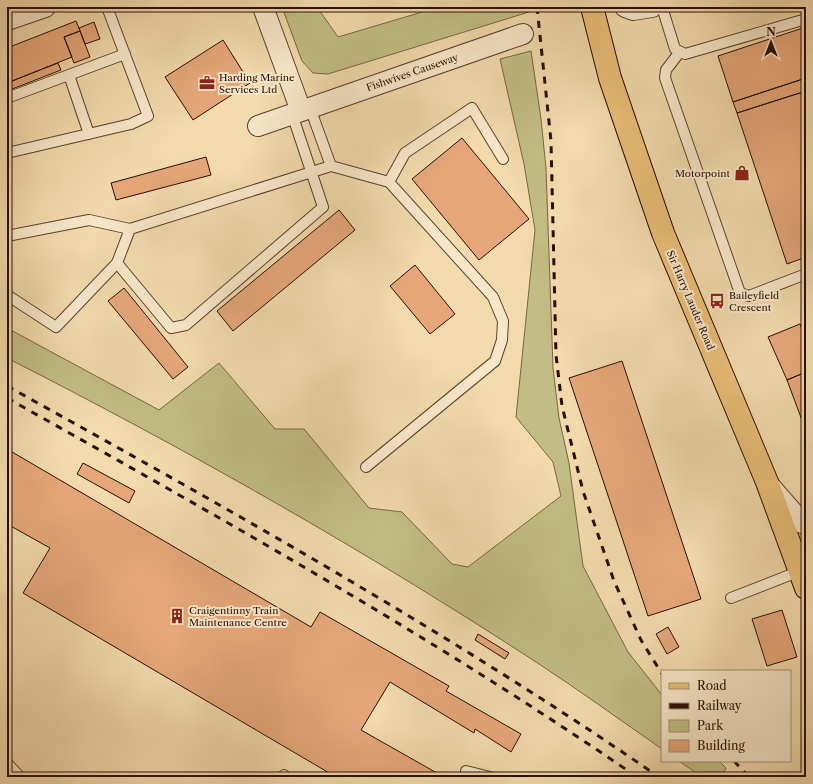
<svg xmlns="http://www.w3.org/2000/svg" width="813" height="784" font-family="'Libre Caslon Text',serif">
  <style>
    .green { fill: #c2bd84; stroke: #766644 }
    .building { fill: #e5a77a; stroke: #2a0e03 }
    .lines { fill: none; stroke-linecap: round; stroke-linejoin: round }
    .lane-casing { stroke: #5c412d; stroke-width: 12 }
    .street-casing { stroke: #5c412d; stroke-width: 22 }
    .primary-casing { stroke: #2a0e03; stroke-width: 24 }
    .lane { stroke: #f7e7c9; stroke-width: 10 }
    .street { stroke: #f7e7c9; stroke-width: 20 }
    .primary { stroke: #e9bd76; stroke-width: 22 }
    .rail { stroke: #2a0e03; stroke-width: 3; stroke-dasharray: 7 7; stroke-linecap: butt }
    .labels { text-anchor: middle; stroke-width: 4; stroke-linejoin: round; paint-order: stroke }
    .street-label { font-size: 10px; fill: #2a0e03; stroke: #f7e7c9 }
    .poi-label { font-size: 10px; fill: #2a0e03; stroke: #f7e7c9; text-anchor: start }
  </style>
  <rect width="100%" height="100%" fill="#f2daac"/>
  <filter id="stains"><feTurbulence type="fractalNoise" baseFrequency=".005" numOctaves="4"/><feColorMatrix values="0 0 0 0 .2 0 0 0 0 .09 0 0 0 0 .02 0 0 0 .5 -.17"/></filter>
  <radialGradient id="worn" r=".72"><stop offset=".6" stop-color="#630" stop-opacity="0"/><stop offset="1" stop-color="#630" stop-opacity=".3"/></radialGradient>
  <!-- green -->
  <path class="green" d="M282,7h35l21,30 101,-30h89l1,5 -201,62 -15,-1 -11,-12z
    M531,51l10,68 5,49 7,200 6,50 10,45 14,103 45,86 34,43v54c-42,-29 -83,-59 -126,-87 -170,-111 -348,-212 -529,-304v-30l152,82 60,-47 56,66h29l65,79 33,4 50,52 16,3 93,-71 -8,-34 -37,-45 19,-187 -11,-66 -24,-105z
    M679,761h40l7,7 -4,9h-20z"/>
  <!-- building -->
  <path class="building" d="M76,21l4,10 -16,6 8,20 -65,26v-35z
    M94,22l6,17 -15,5 -6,-16z
    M806,27v51l-73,24 -15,-46z
    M80,31l10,26 -16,6 -10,-26z
    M223,40l27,43 -57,37 -28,-43z
    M58,63l3,7 -54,21v-8z
    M806,78v13l-69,22 -4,-11z
    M806,91v166l-19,7 -50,-151z
    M462,138l67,81 -50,41 -67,-81z
    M206,157l5,18 -95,25 -5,-17z
    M339,210l16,20 -122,101 -16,-20z
    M415,265l40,49 -25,20 -40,-48z
    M124,288l64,79 -15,12 -65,-78z
    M800,324l6,15v33l-19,8 -19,-43z
    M622,361l79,238 -53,17 -79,-238z
    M806,372v50l-3,1 -16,-43z
    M7,449l304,178 9,-15 129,74 -3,5 75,43 -10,18 -36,-23 -1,4 -84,-51 -29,48 83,47h-108l-313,-184 27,-45 -43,-24z
    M83,463l52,28 -6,12 -52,-29z
    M782,610l15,47 -30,9 -15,-47z
    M668,627l11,20 -12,7 -11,-20z
    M478,634l31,19 -4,6 -30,-19z"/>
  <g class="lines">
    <defs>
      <path id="lane" d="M662,7l13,42 10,5 121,-35
        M679,53l-13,17 -1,8 75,215 9,3 57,-22
        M69,75l20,59
        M7,98l118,-44
        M310,108l21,58 58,16 104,115 10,24 -1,19 -7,21 -129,106
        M7,153l124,-29 17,-8 -41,-109
        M389,182l16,-29 67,-45 31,51
        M130,229l201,-63
        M7,236l82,-16 41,9 -13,34 54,65 15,-3 137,-118 -31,-93
        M7,295l49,32 61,-64
        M731,598l69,-27
        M7,763l13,14
        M466,771l24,6
        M284,775l1,2"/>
      <path id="street" d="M263,7l38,104
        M625,7l8,3 19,-3
        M7,20l38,-13
        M258,126l265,-92
        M769,485l33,38 4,1"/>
      <path id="primary" d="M592,7l18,71 53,155 104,249 39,106"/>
    </defs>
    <!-- lane casing -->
    <use href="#lane" class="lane-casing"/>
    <!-- street casing -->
    <use href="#street" class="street-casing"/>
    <!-- primary casing -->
    <use href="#primary" class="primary-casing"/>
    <!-- lane -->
    <use href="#lane" class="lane"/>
    <!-- street -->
    <use href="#street" class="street"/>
    <!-- primary -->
    <use href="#primary" class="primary"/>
    <!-- rail -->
    <path class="rail" d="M537,7l14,134 5,214 6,51 21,85 31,90 27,59 21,34
      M7,386c222,123 443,247 652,391
      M7,398c214,120 428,240 630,379
      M734,761l15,16"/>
  </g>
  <!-- icons -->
  <defs>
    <symbol id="office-bare" viewBox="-9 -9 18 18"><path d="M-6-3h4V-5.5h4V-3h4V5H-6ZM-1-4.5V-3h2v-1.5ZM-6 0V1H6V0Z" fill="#8f2418" stroke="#f7e7c9" stroke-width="2.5" paint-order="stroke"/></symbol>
    <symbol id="shop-bare" viewBox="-9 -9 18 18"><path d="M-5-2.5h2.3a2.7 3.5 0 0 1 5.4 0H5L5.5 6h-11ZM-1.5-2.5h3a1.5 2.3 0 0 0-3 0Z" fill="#8f2418" stroke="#f7e7c9" stroke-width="2.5" paint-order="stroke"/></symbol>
    <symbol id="bus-bare" viewBox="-9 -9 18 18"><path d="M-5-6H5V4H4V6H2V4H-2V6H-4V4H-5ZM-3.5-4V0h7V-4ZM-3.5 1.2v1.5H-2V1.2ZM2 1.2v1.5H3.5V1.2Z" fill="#8f2418" stroke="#f7e7c9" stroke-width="2.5" paint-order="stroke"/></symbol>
    <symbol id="building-bare" viewBox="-9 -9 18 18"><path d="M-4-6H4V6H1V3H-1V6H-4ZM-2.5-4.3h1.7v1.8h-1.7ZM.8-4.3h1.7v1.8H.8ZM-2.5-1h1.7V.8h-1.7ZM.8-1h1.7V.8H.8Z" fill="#8f2418" stroke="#f7e7c9" stroke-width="2.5" paint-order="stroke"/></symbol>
  </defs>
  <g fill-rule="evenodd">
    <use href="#office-bare" x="196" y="72" width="22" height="22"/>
    <use href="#shop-bare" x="731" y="162" width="22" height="22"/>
    <use href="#bus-bare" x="706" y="290" width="22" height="22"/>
    <use href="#building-bare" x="166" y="605" width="22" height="22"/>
  </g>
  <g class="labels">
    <!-- street labels -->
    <g class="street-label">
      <text transform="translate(412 72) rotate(-19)" y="4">Fishwives Causeway</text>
      <text transform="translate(691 300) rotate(67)" y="4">Sir Harry Lauder Road</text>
    </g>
    <!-- poi labels -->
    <g class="poi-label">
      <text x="219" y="81">Harding Marine<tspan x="219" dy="12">Services Ltd</tspan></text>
      <text x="730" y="177" text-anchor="end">Motorpoint</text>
      <text x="729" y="299">Baileyfield<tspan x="729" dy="12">Crescent</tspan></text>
      <text x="189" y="614">Craigentinny Train<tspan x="189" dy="12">Maintenance Centre</tspan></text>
    </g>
  </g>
  <!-- margin -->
  <rect width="813" height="784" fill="none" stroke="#f2daac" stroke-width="24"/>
  <rect x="8" y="8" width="797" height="768" fill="none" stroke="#2a0e03" stroke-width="2"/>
  <rect x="12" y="12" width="789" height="760" fill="none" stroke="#2a0e03"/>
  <!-- legend -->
  <rect x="661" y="670" width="130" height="92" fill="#f7e7c9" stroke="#a5907a"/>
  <rect x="669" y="683" width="20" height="6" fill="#e9bd76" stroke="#a5907a"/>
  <text x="697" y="690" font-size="12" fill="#2a0e03">Road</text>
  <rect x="669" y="703" width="20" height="6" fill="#2a0e03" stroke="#a5907a"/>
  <text x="697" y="710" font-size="12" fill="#2a0e03">Railway</text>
  <rect x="669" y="720" width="20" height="12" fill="#c2bd84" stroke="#a5907a"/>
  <text x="697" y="730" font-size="12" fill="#2a0e03">Park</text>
  <rect x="669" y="740" width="20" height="12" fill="#e5a77a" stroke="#a5907a"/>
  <text x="697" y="750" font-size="12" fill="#2a0e03">Building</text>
  <!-- north arrow -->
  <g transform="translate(771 42)" stroke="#f7e7c9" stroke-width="3" paint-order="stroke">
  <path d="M0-3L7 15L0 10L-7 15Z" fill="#2a0e03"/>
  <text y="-6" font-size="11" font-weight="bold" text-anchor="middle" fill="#2a0e03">N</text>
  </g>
  <rect width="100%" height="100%" filter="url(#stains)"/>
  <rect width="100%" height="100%" fill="url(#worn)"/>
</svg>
